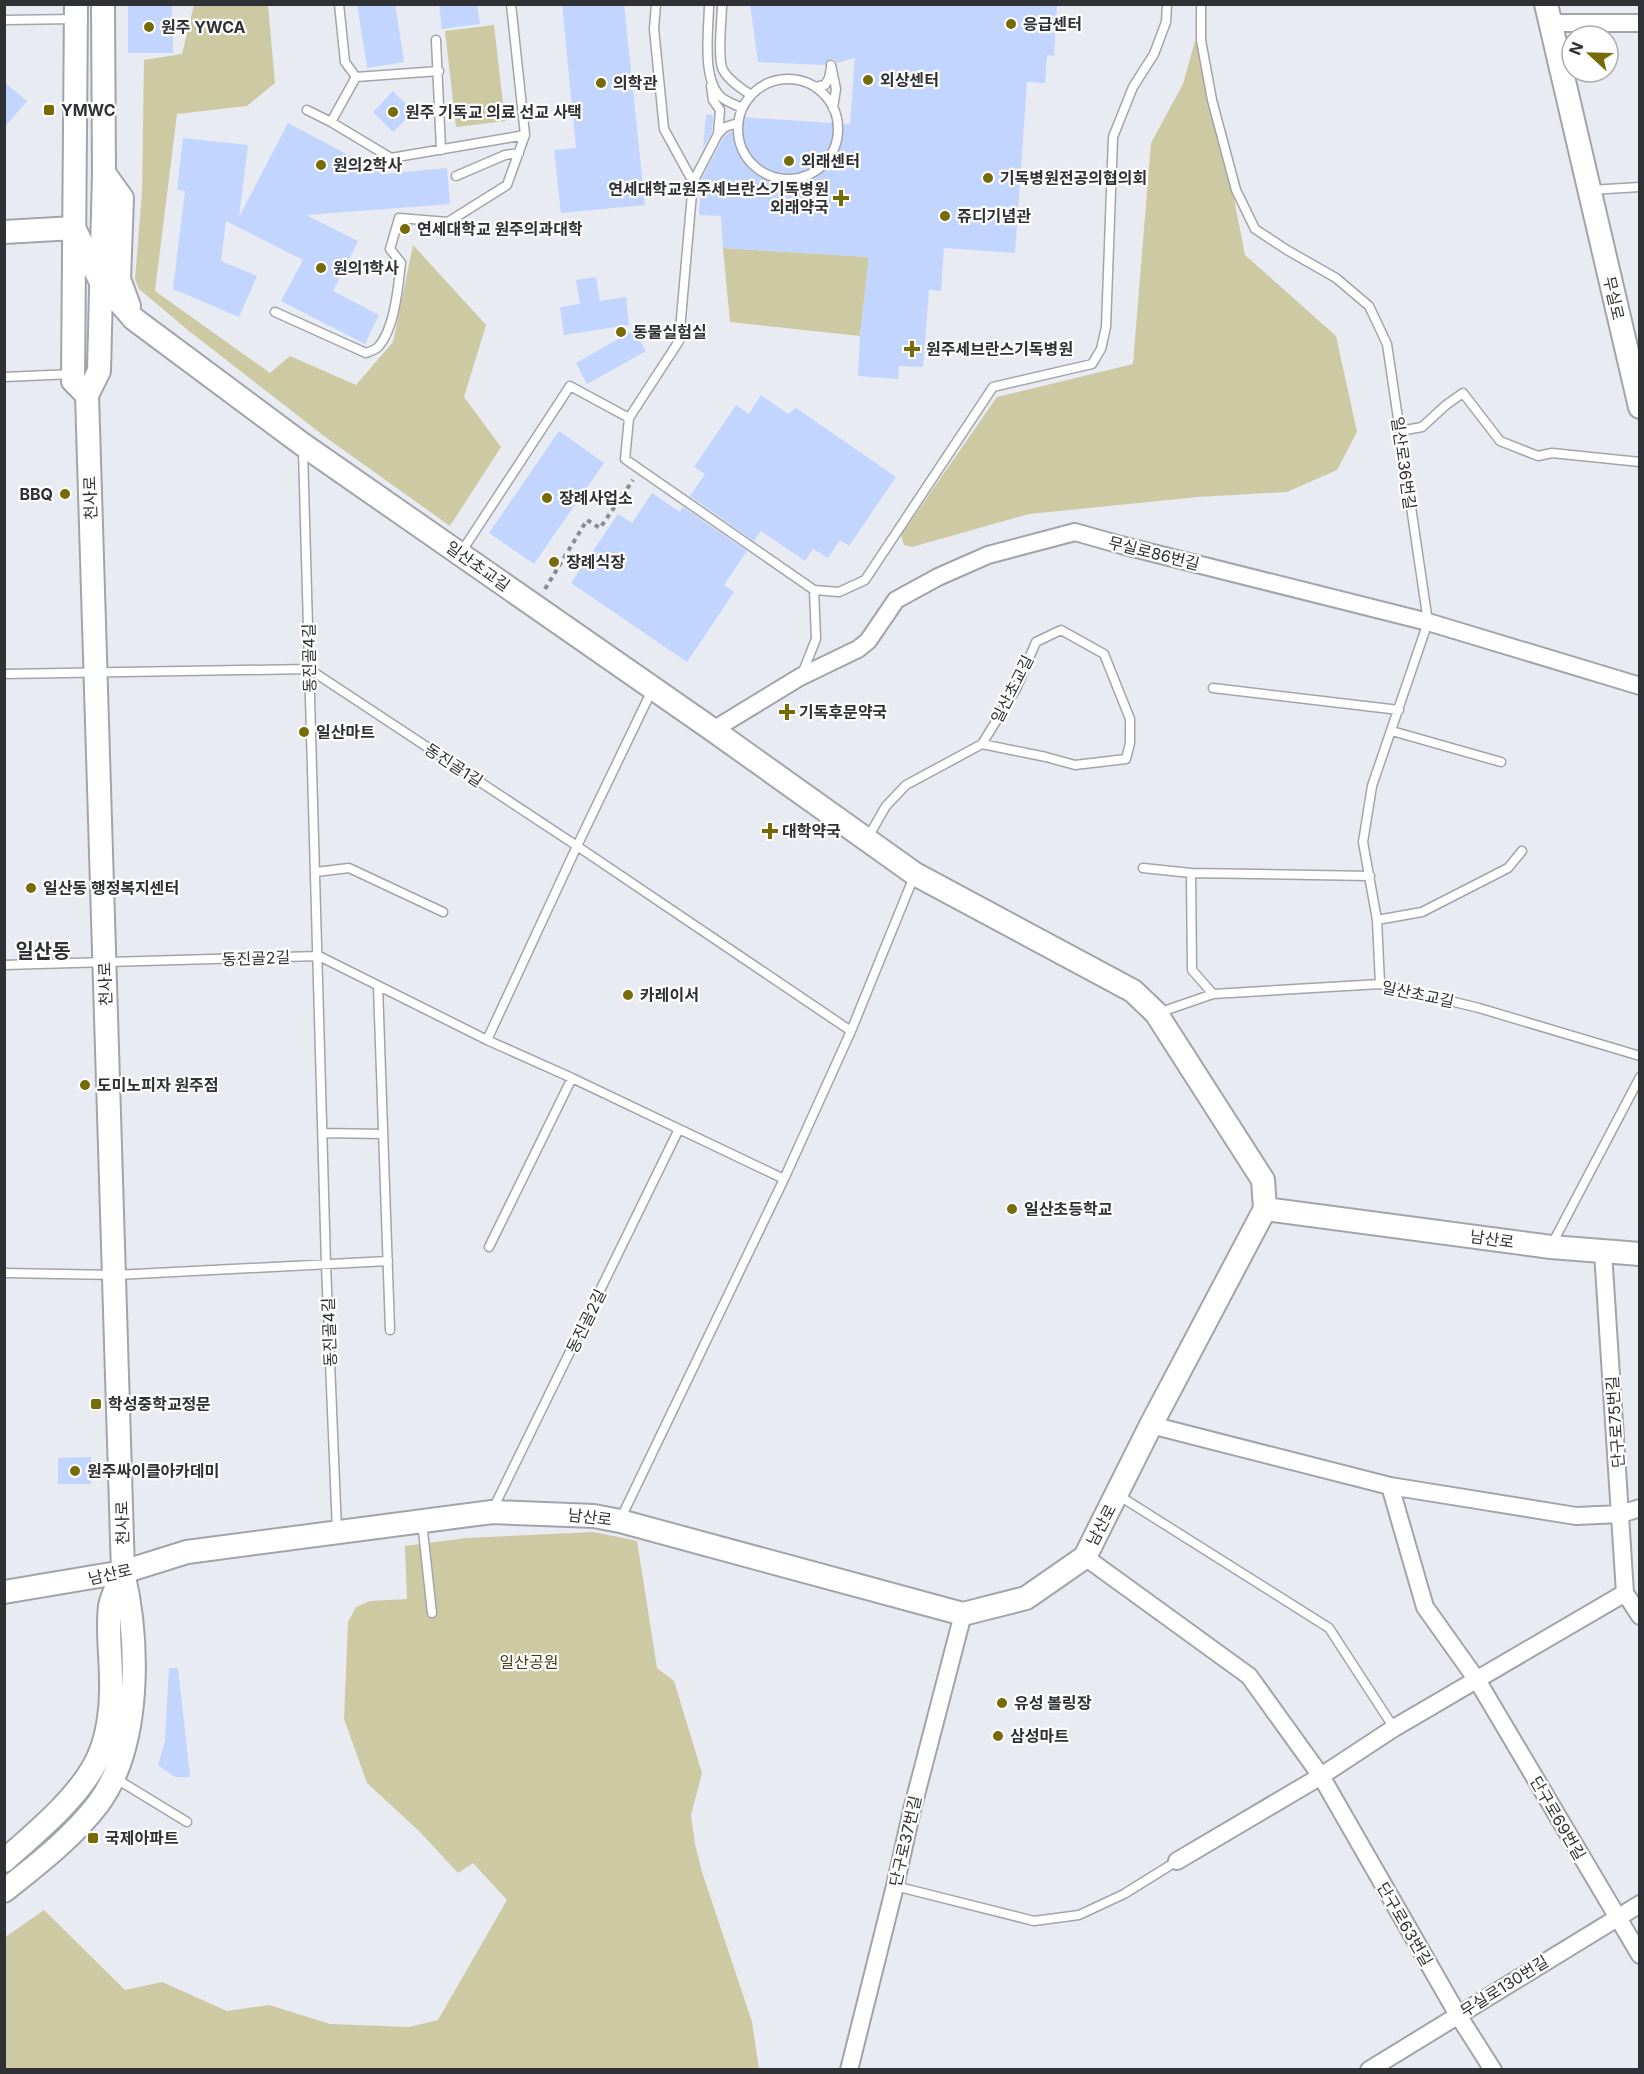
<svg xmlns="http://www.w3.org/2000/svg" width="1644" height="2074" font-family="Inter,'Noto Sans KR',sans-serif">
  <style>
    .green { fill: #cdc9a2 }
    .building { fill: #c1d5fe }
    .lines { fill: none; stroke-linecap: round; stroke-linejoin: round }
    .lane-casing { stroke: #a1a5ab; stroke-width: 11 }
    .street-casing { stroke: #a1a5ab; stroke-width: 20 }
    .secondary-casing { stroke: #a1a5ab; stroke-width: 26 }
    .path { stroke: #898b90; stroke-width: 4; stroke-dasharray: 4.5 4.5; stroke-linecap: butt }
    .lane { stroke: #fff; stroke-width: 8 }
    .street { stroke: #fff; stroke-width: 16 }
    .secondary { stroke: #fff; stroke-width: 22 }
    .poi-dot { fill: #766b05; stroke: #fff; stroke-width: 2 }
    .labels { text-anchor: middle; stroke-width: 4.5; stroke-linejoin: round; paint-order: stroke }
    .poi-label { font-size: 16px; font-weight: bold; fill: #303134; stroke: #fff; text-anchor: start }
    .street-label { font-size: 16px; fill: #303134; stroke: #fff }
    .park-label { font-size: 16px; fill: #423d0f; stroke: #fff }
    .quarter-label { font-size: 20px; font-weight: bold; fill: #303134; stroke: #fff }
  </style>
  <rect width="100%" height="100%" fill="#e8ebf2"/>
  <!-- green -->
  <path class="green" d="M194,5h74l7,78 -28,23 -70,8 -22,177 115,82 20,-17 66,29 37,-43 20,-97 73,80 -22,72 37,50 -51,79 -126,-90 -135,-105 -50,-42 -4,-10 7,-87 2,-132 38,-6z
    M494,25l11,96 -49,6 -11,-96z
    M1195,41l14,30 36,184 91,81 21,96 -20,38 -50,22 -89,5 -169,17 -117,33 -8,-2 -3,-10 96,-138 136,-33 18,-221 32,-59z
    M723,248l146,9 -9,79 -130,-14z
    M594,1532l43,9 20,127 17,13 28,92 -11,42 4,29 7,28 50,150 7,47h-754l-1,-131 40,-28 81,80 37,-8 65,29 42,-6 61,19 79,3 29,-7 69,-120 -34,-37 -15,10 -39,-42 -52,-48 -23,-64 4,-97 8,-15 14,-6 37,-2 -2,-53 61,-8z"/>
  <!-- building -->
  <path class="building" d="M128,4h44l1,49h-45z
    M357,4h38l9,58 -37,6z
    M439,4h38l3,20 -38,5z
    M562,4h62l21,201 -84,8 -7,-63 22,-2z
    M750,4h307l-3,52 -7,-1 -2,28 -18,-1 -12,171 -71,-5 -3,43 -12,-1 -6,77 -24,-1 -1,13 -40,-3 2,-40 9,-79 -146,-9 -2,-32 -22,-1 2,-35 22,-42 5,-5 15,-6 1,-5 -4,-5 110,7 5,-66 -18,5 -3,-4h-5l-4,6 -67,-3z
    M4,82l23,19 -23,27z
    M393,91l21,21 -21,20 -20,-20z
    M706,115h7l-1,17 -9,16z
    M288,123l96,51 63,-6 3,36 -144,11 52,26 -25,50 46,24 -14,29 -84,-43 22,-41 -77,-39 -5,40 36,15 -18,41 -66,-28 12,-98 -8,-1 6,-52 65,7 -9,72z
    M596,277l4,24 26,-4 3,28 -65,10 -4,-28 20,-3 -4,-24z
    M634,330l12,21 -59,33 -11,-21z
    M761,395l27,19 8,-6 100,69 -47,69 -9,-6 -12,18 -15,-9 -8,12 -44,-30 -7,10 -64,-45 15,-22 -11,-7 42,-62 13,9z
    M559,431l45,32 -70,101 -45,-31z
    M652,493l28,19 3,-5 64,44 -23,34 10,7 -47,70 -116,-79 47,-69 14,9z
    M91,1457v27h-33v-26z
    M169,1668h9l12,109h-15l-17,-12 7,-24z"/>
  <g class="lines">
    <defs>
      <path id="lane" d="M339,4l6,58 11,15
        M656,4l-2,25 10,100 29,53 -14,159 -50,77 -4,41 189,131 25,2 26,-12 128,-193 99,-23 9,-15 5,-22 7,-190 20,-50 21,-33 12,-32 1,-18
        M709,4c0,26 -8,74 12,93 6,5 15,8 21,11
        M722,4c0,15 -5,55 1,66 5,10 19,19 28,25
        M1201,4v36l11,60 24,90 19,39 32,21 49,28 33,28 18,38 41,278 -56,164 -9,56 14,78 3,64
        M4,20l71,-1
        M436,40l5,110
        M831,65l5,24 -3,19
        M356,77l83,-6
        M738 129a50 50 0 1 1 100 0a50 50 0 1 1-100 0Z
        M711,86l2,14 7,10 -2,24
        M815,87l10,-2 4,-7 2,-10
        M307,110l24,12 60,36 134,-23
        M331,122l25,-45
        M456,176l49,-21 14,-2
        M693,182l25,-48 7,-7 13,-4
        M1590,190l50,-3
        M275,312l91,41c5,-2 10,-3 13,-7 16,-19 19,-59 22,-83l-11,-14 9,-31 49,4 59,-37 18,-50 -14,-131
        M4,377l69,-3
        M1400,431l22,-4 24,-22 17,-12 37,48 38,15 14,-3 88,9
        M303,450l23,815 11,266
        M460,554l110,-168 59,32
        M4,674l305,-5 268,177 274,185
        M802,674l14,-35 -2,-49
        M1213,688l186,22
        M1392,731l109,31
        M867,839l19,-33 20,-21 76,-41 34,-55 20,-47 25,-12 43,24 26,65v24l-4,16 -51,6 -29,-8 -64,-13
        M1143,868l48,5 179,3
        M316,872l33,-4 94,44
        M1191,873l1,97 21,24
        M1377,920l45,-8 86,-44 14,-17
        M4,965l315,-9 168,84 85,38 212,101
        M378,986l12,344
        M1158,1013l55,-19 167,-10 99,24 161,48
        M487,1040l90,-194 76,-158
        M323,1133l60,1
        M1551,1246l89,-169
        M489,1247l83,-169
        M4,1273l112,2 272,-14
        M1118,1495l211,133 65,100
        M492,1511l187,-382
        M620,1520l164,-341 67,-148 64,-157
        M422,1522l10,91
        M115,1778l72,44
        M895,1886l139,35 45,-6 45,-21 53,-33"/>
      <path id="street" d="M1550,23h90
        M713,730l87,-53 58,-28 10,-8 28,-41 42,-23 50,-22 87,-23 46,13 307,77 212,64
        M1603,1252l22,341 15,23
        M1151,1425l239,61 186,30 45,-2 19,-6
        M1390,1486l35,121 52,73 163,275
        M1085,1557l164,119 72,100 137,239 35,55
        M1177,1861l144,-85 73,-48 231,-135
        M849,2070l46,-184 17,-76 51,-196
        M1369,2070l271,-166"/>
      <path id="secondary" d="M76,4l-3,377 14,14
        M1546,4l94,403
        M104,173l18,25 -3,81 10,27
        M4,232l70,-4 26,52 34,39 168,125 411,286 202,144 218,117 23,22 107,167 2,29
        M1265,1209l286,38 89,7
        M4,1592l119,-20 64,-20 305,-40 102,4 26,5 343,93 63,-16 59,-41 66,-132 114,-216
        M4,1861c30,-27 72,-61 91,-97 13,-24 17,-57 16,-84 0,-25 -4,-50 -1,-74 2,-11 9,-23 13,-34
        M4,1891c34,-27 68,-53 94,-87 44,-59 41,-164 25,-232 -9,-392 -25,-784 -36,-1177l12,-24 5,-198 -1,-169"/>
    </defs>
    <!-- lane casing -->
    <use href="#lane" class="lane-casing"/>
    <!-- street casing -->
    <use href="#street" class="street-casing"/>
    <!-- secondary casing -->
    <use href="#secondary" class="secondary-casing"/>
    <!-- path -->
    <path class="path" d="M545,589l42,-69 13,8 33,-48"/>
    <!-- lane -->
    <use href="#lane" class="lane"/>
    <!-- street -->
    <use href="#street" class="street"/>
    <!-- secondary -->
    <use href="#secondary" class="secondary"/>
  </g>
  <!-- markers -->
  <g class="poi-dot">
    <circle cx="1011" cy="24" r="6"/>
    <circle cx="149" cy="27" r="6"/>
    <circle cx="868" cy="80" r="6"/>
    <circle cx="601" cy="83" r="6"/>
    <rect x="43" y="104" width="12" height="12" rx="3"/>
    <circle cx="393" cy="112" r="6"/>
    <circle cx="789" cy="161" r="6"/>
    <circle cx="321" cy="165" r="6"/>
    <circle cx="988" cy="178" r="6"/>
    <path d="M838 189h6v6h6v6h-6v6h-6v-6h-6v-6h6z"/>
    <circle cx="945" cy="216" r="6"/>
    <circle cx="405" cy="229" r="6"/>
    <circle cx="321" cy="268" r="6"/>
    <circle cx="621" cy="332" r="6"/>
    <path d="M909 340h6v6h6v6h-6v6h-6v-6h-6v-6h6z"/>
    <circle cx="65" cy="494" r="6"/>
    <circle cx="547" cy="498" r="6"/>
    <circle cx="554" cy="562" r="6"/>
    <path d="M784 703h6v6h6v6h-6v6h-6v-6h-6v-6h6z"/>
    <circle cx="304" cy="732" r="6"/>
    <path d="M767 822h6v6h6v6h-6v6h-6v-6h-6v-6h6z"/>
    <circle cx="31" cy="888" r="6"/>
    <circle cx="628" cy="995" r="6"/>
    <circle cx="85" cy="1085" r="6"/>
    <circle cx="1012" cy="1209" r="6"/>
    <rect x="90" y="1398" width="12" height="12" rx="3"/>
    <circle cx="75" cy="1471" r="6"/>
    <circle cx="1002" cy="1703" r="6"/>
    <circle cx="998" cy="1736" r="6"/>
    <rect x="87" y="1832" width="12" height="12" rx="3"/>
  </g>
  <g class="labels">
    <!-- poi labels -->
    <g class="poi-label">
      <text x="1023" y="30">응급센터</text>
      <text x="161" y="33">원주 YWCA</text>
      <text x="880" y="86">외상센터</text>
      <text x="613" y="89">의학관</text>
      <text x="61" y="116">YMWC</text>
      <text x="405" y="118">원주 기독교 의료 선교 사택</text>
      <text x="801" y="167">외래센터</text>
      <text x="333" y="171">원의2학사</text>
      <text x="1000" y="184">기독병원전공의협의회</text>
      <text x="829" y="195" text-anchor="end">연세대학교원주세브란스기독병원<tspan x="829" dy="18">외래약국</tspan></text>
      <text x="957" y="222">쥬디기념관</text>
      <text x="417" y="235">연세대학교 원주의과대학</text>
      <text x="333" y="274">원의1학사</text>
      <text x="633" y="338">동물실험실</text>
      <text x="926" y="355">원주세브란스기독병원</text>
      <text x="53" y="500" text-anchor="end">BBQ</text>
      <text x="559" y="504">장례사업소</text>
      <text x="566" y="568">장례식장</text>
      <text x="799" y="718">기독후문약국</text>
      <text x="316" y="738">일산마트</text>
      <text x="782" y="837">대학약국</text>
      <text x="43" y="894">일산동 행정복지센터</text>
      <text x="640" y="1001">카레이서</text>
      <text x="97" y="1091">도미노피자 원주점</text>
      <text x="1024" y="1215">일산초등학교</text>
      <text x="108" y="1410">학성중학교정문</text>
      <text x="87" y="1477">원주싸이클아카데미</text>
      <text x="1014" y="1709">유성 볼링장</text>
      <text x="1010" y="1742">삼성마트</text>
      <text x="105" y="1844">국제아파트</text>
    </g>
    <!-- street labels -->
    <g class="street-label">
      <text transform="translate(1614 298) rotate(77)" y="6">무실로</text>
      <text transform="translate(1404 463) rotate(82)" y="6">일산로36번길</text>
      <text transform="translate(90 498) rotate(-92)" y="6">천사로</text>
      <text transform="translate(1154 553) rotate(14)" y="6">무실로86번길</text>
      <text transform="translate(478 566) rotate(35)" y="6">일산초교길</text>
      <text transform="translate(309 658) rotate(-91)" y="6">동진골4길</text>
      <text transform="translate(1012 689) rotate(-63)" y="6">일산초교길</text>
      <text transform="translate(454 765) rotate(33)" y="6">동진골1길</text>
      <text transform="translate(256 958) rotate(-2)" y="6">동진골2길</text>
      <text transform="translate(105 984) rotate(-92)" y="6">천사로</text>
      <text transform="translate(1418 994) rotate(12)" y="6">일산초교길</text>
      <text transform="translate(1492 1239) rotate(8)" y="6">남산로</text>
      <text transform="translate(586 1321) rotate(-64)" y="6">동진골2길</text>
      <text transform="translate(329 1332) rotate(-92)" y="6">동진골4길</text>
      <text transform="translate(1615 1422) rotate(-94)" y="6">단구로75번길</text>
      <text transform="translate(590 1517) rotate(7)" y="6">남산로</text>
      <text transform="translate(122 1523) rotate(-91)" y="6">천사로</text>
      <text transform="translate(1101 1525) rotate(-62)" y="6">남산로</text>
      <text transform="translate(110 1574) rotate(-13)" y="6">남산로</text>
      <text transform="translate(1558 1818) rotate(60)" y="6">단구로69번길</text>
      <text transform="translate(905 1841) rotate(-77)" y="6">단구로37번길</text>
      <text transform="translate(1405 1924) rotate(60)" y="6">단구로63번길</text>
      <text transform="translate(1504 1986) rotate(-32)" y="6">무실로130번길</text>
    </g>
    <!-- park labels -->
    <g class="park-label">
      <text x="529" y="1668">일산공원</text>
    </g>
    <!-- quarter labels -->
    <g class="quarter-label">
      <text x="43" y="958">일산동</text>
    </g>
  </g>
  <!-- border -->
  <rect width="1644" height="2074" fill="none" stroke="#303134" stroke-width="12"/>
  <!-- north arrow -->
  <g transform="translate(1590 54) rotate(292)"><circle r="28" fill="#ffffff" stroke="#acadae" stroke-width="1.5"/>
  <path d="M0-4.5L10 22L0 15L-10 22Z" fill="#766b05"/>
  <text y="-9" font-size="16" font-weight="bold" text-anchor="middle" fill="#303134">N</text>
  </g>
</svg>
